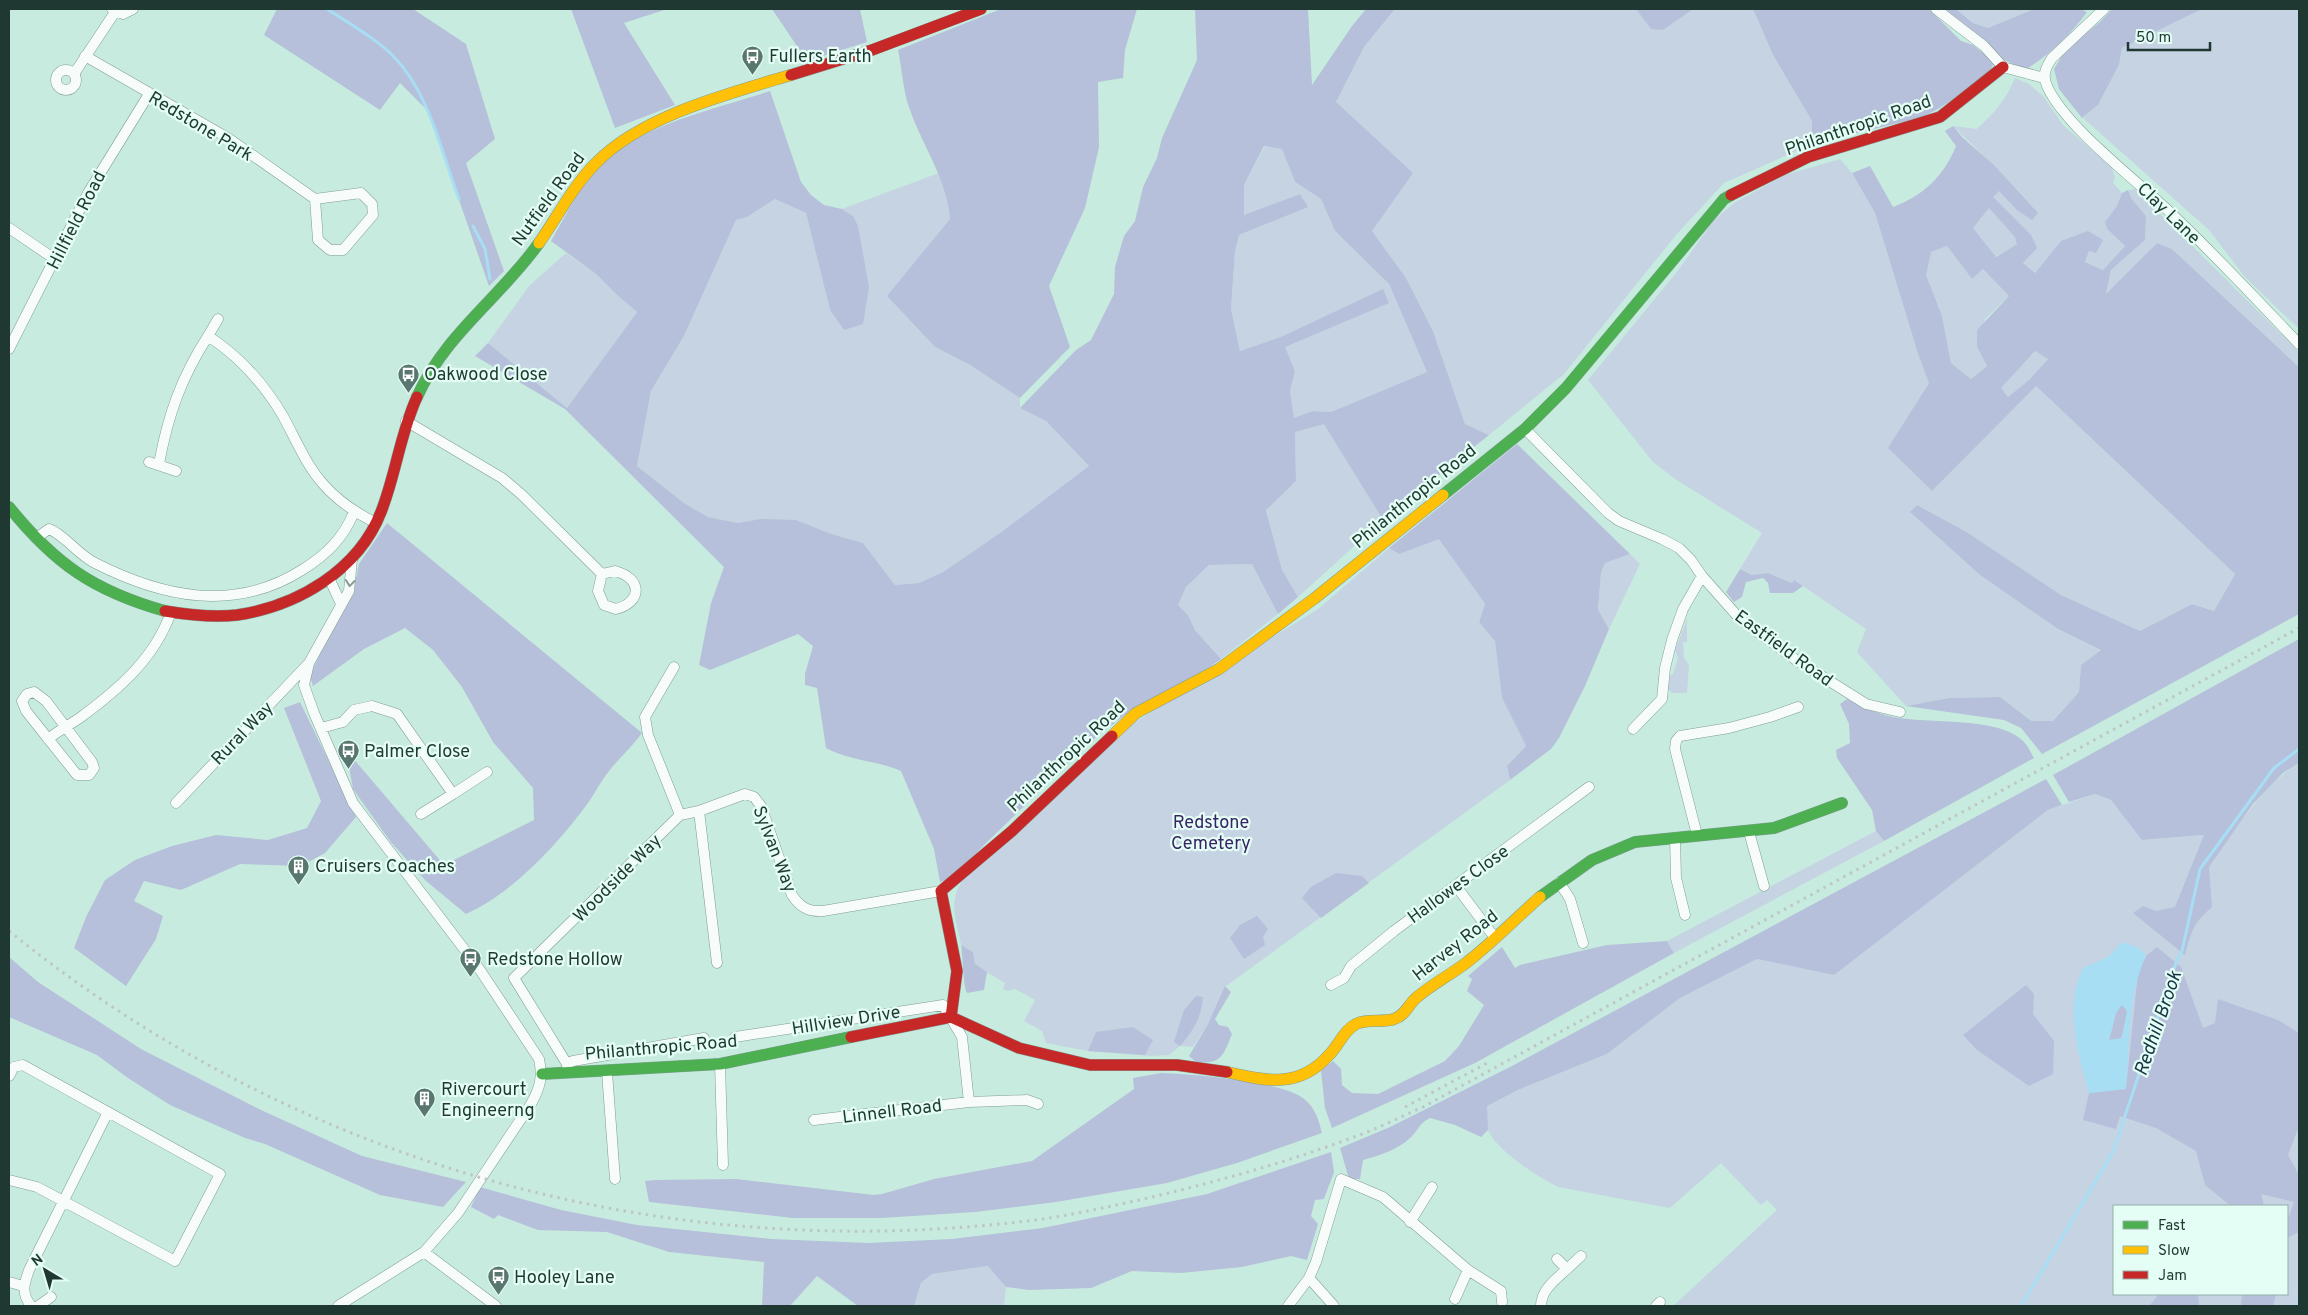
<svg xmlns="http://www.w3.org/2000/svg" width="2308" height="1315" font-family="Overpass,sans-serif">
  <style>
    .green { fill: #c6d3e3; fill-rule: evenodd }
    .forest { fill: #b6c0da; fill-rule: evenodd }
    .water { fill: #a7def4; fill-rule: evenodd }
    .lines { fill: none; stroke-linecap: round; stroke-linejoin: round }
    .stream { stroke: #a7def4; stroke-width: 3 }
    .street-casing { stroke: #819d95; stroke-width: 11 }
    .fast-casing { stroke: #819d95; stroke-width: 12 }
    .slow-casing { stroke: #819d95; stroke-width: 12 }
    .jam-casing { stroke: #819d95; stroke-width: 12 }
    .street { stroke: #f7fcfa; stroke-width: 10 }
    .fast { stroke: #4caf50; stroke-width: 11 }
    .slow { stroke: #ffc107; stroke-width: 11 }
    .jam { stroke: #c62828; stroke-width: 11 }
    .rail { stroke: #bdc6c4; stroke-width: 3; stroke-dasharray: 2.5 5; stroke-linecap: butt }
    .oneway { stroke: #8b9a96 }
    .labels { text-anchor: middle; stroke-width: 4.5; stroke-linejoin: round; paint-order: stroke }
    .poi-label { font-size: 18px; fill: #1f3932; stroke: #e4fef5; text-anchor: start }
    .street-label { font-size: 18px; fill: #1f3932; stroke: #e4fef5 }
    .park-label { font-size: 18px; fill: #382366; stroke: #e4fef5 }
    .water-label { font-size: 19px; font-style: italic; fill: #163343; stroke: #e4fef5 }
  </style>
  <rect width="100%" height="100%" fill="#c7ebdf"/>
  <!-- green -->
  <path class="green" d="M1395,9h358l20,46 39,66v23l-88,39 -48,52 -112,139 -75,61 -24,-11 -32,-93 -27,-53 -34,-47 -36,-129 28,-55z
    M1956,9h78l-46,19 -15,-5z
    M2202,9h97v320l-54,-52 -36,-47 -126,-112 15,-13 21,-40 3,-17z
    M2015,78l14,6 14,12 20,29 49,43 3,10 -2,5 9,10 -5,13 -12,16 2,7 18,17 -22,24 -18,-8 4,-11 -28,-10 -26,32 -12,-10 -6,-19 -22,13 -22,-29 18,-23 9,-33 -47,-46 24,3c17,-16 29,-29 38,-51z
    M1265,146l17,3 13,33 26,17 14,32 54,53 38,88 -96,40 -18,-1 -19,8 -4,-28 5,-20 -14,-33 -41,13 -9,-42 4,-58 4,-16 68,-28 -7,-13 -56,22v-31z
    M1840,159l12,14 23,40 44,144 10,26 -40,66 43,42 103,-106 200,189 -21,37 -22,-7 -52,27 -79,-36 -96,-64 -48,-26 -6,8 69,62 78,54 43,21 -20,15 -2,27 -26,29h-20l-33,-24 -51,1 -43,8 -49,-54 9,-23 -72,-49 -2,3 -24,-10 -16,2 -12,-6 22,-36 -87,-54 -23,-18 -64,-81 89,-108 37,-52 20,-17 51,-28z
    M939,173l7,19 4,27 -62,78 47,50 35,18 50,33v10l26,13 43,45 -89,67 -57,39 -24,11 -24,2 -32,-42 -103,-24 -22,4 -30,-6 -24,-14 -47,-37 14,-75 33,-55 52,-116 11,-3 28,-18 31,14 24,97 23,-94 -11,-7z
    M2135,189l164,163v15l-127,-118 -15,-6 -51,52 5,-25 34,-30 1,-24 -15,-18 -3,-8z
    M1947,246l25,33 11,-10 26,27 -24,23 -8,28 10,19 -16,13 -20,-16 -9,-47 -17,-41 6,-23z
    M566,253l30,21 21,21 20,17 -70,96 -79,-65 41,-57z
    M2035,351l13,8 -19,21 -21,17 -8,-9z
    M1324,423l59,97 -85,77 -16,-27 -16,-61 30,-28 -1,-49z
    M1439,538l46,66 -6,18 16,19 7,57 24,48 -19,20 3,14 -284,206 -18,38 -15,23 -13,-1 -11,9 -18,1 -63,-5 -42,-8 -4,-12 -18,-10 11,-21 -20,-11 -7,2 -5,-2 2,-6 -30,-18 -2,-13 -12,-7c-5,-28 -14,-44 4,-68l162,-150 191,-118 71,-61 10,6z
    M1630,554l10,10 -31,65 -11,-18 3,-38 4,-10z
    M1252,564l26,50 -57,45 -26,-29 -7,-15 -10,-10 8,-18 23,-22z
    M1687,619v23h-4l1,16 5,7 -2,28h-15l-4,-5 2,-12 3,-2 5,-16 -3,-8z
    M2299,763v543h-626l104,-96 -10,-10 -6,5 -40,-42 -51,45 -112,-21c-19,-9 -63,-38 -70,-57 -2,-7 -1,-17 -1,-24l31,-16 89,-36 73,-56 77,-39 77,15 214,-164 47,-16 16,6 32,40 62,-5 23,4c21,-29 41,-57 71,-76zM2114,1206h173v88h-173z
    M1876,831l8,10 -210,112 -7,-12z
    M989,1266l17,21 -2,19h-90l7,-23 11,-9z"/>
  <!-- forest -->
  <path class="forest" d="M277,9h136l53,35 29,95 -29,24 38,108 -15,15 -61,-175 -28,-28 -20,27 -116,-75z
    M571,9h96l-43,14 51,82 -60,23z
    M772,9h88l7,33 -60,19z
    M1001,9h136l-12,41 -2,28 -25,4 1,65 -14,61 -36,78 21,61 -50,51 -50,-33 -35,-18 -48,-51 63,-77c-3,-40 -27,-72 -40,-109 -7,-18 -8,-41 -12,-60z
    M1195,9h113l4,76 40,-59 14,-17h29l-31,38 -28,55 77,71 -41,58 34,47 27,53 32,93 24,11 -106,85 -59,-96 -29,8 1,49 -30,29 16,60 16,27 -20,17 -26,-50 -43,1 -23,22 -8,18 10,10 7,15 26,29 -14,10 -74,40 -38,29 -108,104 -34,36 -13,4 -6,-33 -33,-78c-25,-11 -51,-10 -75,-23l-9,-60 -12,-3v-11l8,-28 -15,-12 -88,36 -11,-5 12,-62 13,-36 -159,-158 -90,-53 13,-13 79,65 70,-96 -20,-17 -21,-21 -45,-33c16,-28 32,-60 56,-82 40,-36 112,-51 163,-68l31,91 10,13 13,10 18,4 11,7 5,10 11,61 -6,37 -19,6 -14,-20 -24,-97 -31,-14 -28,18 -11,3 -52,116 -33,55 -14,75 47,37 24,14 30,6 22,-4 36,1 35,14 32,9 32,42 24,-2 24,-11 57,-39 89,-67 -43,-45 -26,-13 56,-58 15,-10 23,-46 1,-27 9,-31 11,-15 8,-34 14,-29 5,-20 35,-78zM1264,146l18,3 13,33 26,17 14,32 54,53 38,88 -96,40 -18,-1 -19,7 -4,-27 5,-20 -10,-24 104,-44 -6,-14 -102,48 -41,14 -9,-42 4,-58 4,-16 69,-28 -8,-13 -56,21v-30z
    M1636,9h57l-30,21 -12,-1z
    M1753,9h176l32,32 12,4 21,17c-3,17 -55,47 -71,55l-111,27v-23l-39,-66z
    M1943,9h13l17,14 15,5 46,-19h46l7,3c-17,23 -35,41 -59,56 -33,-4 -60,-38 -85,-59z
    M2112,9h90l-80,39 -3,17 -21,40 -16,13 -23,-29 -5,-20 12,-20 34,-27z
    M1953,126l10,12 31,27 44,48 -6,7 -14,-9 -19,-20 -6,6 38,38 6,13 -14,15 12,10 26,-32 27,-10 15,9 -7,13 -7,-2 -4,11 18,8 22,-24 -18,-17 -2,-7 12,-16 5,-13 6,-3 3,8 15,18 -1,24 -34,30 -5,24 51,-51 15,6 127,118v247l-257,140 -21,-26 -17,-8 -98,-14 43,-8 51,-1 32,24h21l26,-29 2,-27 20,-15 -43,-21 -78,-54 -70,-63 7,-7 48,26 96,64 79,36 52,-27 22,7 21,-37 -199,-188 -104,105 -44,-43 41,-65 -10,-26 -44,-144 -23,-40 18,-7 23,41c30,-11 51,-31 63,-61l-11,-15zM1989,208l26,29 2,7 -21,13 -23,-29zM1947,246l25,33 11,-10 26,27 -32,34v17l10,19 -16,13 -20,-16 -9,-47 -16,-41 5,-23zM2035,351l13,8 -19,21 -21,17 -7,-9z
    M1517,444l113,110 -25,9 -4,10 -3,37 11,19 -24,57 -26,52 -8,11 -41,31 -3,-14 19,-20 -24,-48 -7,-57 -16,-19 6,-18 -46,-65 -40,15 -10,-6z
    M387,523l255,210c-10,14 -23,25 -33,38 -8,10 -14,22 -21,32 -30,41 -75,90 -122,111l-40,-33 -36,-40 -37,-52 -7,-39 98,115 90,-45 -1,-32 -40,-46 -31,-55 -29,-37 -28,-22 -41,21 -51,37 -3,-10 20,-45 24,-43 5,-24z
    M1740,569l12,6 16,-2 24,10 2,-3 9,6 -10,7h-23l-2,-10 -5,-5 -17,4 -4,15 -8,5 -8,-10z
    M2299,639v124l-16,10 -30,31 -44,63 3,40c-19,16 -21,25 -27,48l-52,-42 10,-7 13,5 19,-4 29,-72 -62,5 -31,-40 -16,-6 -26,8 -16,-27z
    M1847,699c15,8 29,14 46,18 33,7 108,-1 131,25 4,4 7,11 10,16l-150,83 -8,-10 -4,-21 -35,-52 -1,-8 14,-7 -1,-19 -9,-20z
    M300,702l56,115 -31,36 -24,13 -61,-2 -59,26 -37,-9 -10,20 29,15 -7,23 -30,47 -52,-38 12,-31 19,-37 30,-20 37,-14 44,-11 52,5 39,-12 14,-27 -37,-93z
    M2046,779l16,26 -14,5 -214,165 -77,-16 -77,39 -73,56 -89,36 -31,16 1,24 -7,7 -26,-12 -25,-7c-12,6 -11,12 -20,20 -11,11 -32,18 -47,22l-3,19h-11l-9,-31 50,-21 122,-61z
    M1336,873l26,3 7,7 -48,35 -19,-20 9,-11z
    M1257,916l11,13 -5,8 2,8 -21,14 -14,-21 10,-13z
    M1667,941l7,12 -199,110 -143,65 -7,-20 -4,-37 12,-10 8,8 1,16 10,8 26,1 67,-33 14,-15 25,-41 -17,-14 5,-12 -4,-3 34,-29 13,21 5,-3 87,-20z
    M961,945l12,7 2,12 12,8 -3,18 -17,3c-4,-7 -4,-37 -6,-48z
    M2157,947l24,20 22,61 12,-5 3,-24 60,21 21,13v93l-11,29 11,20v57l-12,6v-16l7,-20 -33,-8 3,12h-33l-26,-21 -9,-34 -40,-23 -36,-12 -4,13 -33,-9 6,-27 37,-4 12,-117 8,-16z
    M9,957l29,25 103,67 120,61 101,46 104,26 -23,25 -63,-12 -115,-51 -20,-6 -75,-33 -42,-27 -31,-23 -88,-38z
    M2026,985l8,9 -1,20 21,27 -1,33 -24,12 -52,-36 -14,-15z
    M1225,986l6,6 -16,27 4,6 9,2 4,7c-9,22 -10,30 -36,28l-7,-6 19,-32z
    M1196,996l7,1c-2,21 -9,33 -23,49l-6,-4 10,-32z
    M2121,1004l7,7 -7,28 -12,1 7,-27z
    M1133,1027l20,13 -8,15 -57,-4 8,-19z
    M1161,1073c31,1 111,8 137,22 16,9 20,22 24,38l-85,30 -70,20 -111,19 -81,10 -93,6h-89l-144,-16 -4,-21 10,-1 81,-1 138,16 8,-1 52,-15 98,-18 102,-72 -1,-11z
    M1331,1152l3,20 -10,27 -9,1 -4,16 7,8 -11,36 -16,-4 -49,11 -61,6 -49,-2 -41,17 -62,2 -23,-3 -18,-21 -56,8 -11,9 -7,23h-56l-41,-30 -27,30h-28l2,-44 -95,-10 -62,-20 -69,-2 -40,-15 -4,4 -23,-12 9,-20 81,23 76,15 134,14 97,4 84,-4 91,-11 164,-34z
    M2159,1294h39l1,12h-50z
    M2242,1294h34l-3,12h-32z"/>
  <!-- water -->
  <path class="water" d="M2122,942l17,6 7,8c-19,40 -16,90 -20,133l-37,4c-11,-39 -25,-87 -6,-125l25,-11zM2122,1005l5,6 -5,27 -13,2 7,-27z"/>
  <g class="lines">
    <!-- stream -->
    <path class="stream" d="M327,9c20,13 53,32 68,49 34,35 47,96 64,141
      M473,226l12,23 5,30
      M2021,1306l92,-154 63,-189 6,-12 18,-82 74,-101 25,-19"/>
    <defs>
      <path id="street" d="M112,9l11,5 10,-5
        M1936,9l48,37 19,21 41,11
        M2104,9l-52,49c-6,9 -10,17 -5,28 18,41 93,97 127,130 43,41 84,85 125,128
        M85,56l143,82 87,61 46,-6 11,11 1,11 -30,35h-13l-12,-10 -3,-41
        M56 80a10 10 0 1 1 20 0a10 10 0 1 1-20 0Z
        M74,74l41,-62
        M9,228l47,32
        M208,336l10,-17
        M9,349l79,-156 61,-99
        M406,421l96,57 19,16 81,80
        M1525,429l83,84 11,8 43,18 17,9 12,12 11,16 38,43 56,41 70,44 34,8
        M149,462l27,9
        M159,464c9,-49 22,-86 49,-128 31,20 56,48 75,80 13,24 23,49 41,69 15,17 32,28 52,38
        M36,538l13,-9c16,6 28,25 46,34 67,34 139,50 207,7 24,-15 41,-31 52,-58
        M615,571c27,7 28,31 1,38l-12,-4 -6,-14 4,-17z
        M329,578l12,26
        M34,692l12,9 46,61 2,6 -5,7h-12l-51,-64 -4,-10 5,-7z
        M321,728l22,-6 11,-12 18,-4 25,8 56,80 34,-22
        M1633,729l29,-30 3,-31 7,-28 11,-31 19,-33
        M48,739c11,-9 22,-14 33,-22 38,-28 74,-59 90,-105
        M176,803l132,-139
        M699,811l18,152
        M421,814l32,-20
        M680,815l19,-4 46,-17 9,3 7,9 31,89c8,12 16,17 31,16l118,-20
        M1749,832l15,54
        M1697,835l-22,-86 1,-8 4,-5 49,-8 41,-11 28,-10
        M1675,838l1,40 9,37
        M1559,882l11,17 13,44
        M1456,886l39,52
        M1331,985l13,-7 7,-12 43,-35 195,-144
        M735,1037l208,-32 19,32 7,65 58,-2 11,4
        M567,1064l6,-3 131,-23
        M720,1064l3,101
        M568,1072l-1,-8 -53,-86 166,-163 -32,-80 -3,-18 29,-50
        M607,1072l8,107
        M9,1076l5,-9 9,-2 197,109 -45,87 -138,-74 -28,-7
        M814,1120l155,-18
        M1410,1222l22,-35
        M424,1252l72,54
        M1567,1269l14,-13
        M1309,1278l25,28
        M9,1282l14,4
        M1455,1299l13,-29
        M31,1306c-10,-13 -7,-22 -2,-36l79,-158
        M38,1306l13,-9
        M338,1306l86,-54 34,-39 73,-109c9,-16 12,-27 8,-45l-59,-89 -127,-167 -39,-90 -10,-28 5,-22 40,-72 3,-32
        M1288,1306l21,-28 7,-16 25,-83 42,18 85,73 33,21 1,11
        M1541,1306c0,-16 14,-26 26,-37l-10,-10
        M1656,1306l4,-4"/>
      <path id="fast" d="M417,397c29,-64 83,-99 122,-154
        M1443,495l82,-66 41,-41 158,-189 7,-4
        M9,507c46,57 85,84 156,104
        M1540,897l52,-37 43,-18 139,-14 68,-25
        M542,1074l178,-10 131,-27"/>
      <path id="slow" d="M539,243c19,-27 34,-57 57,-80 45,-47 134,-70 195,-88
        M1112,736l24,-23 83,-44 96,-71 128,-103
        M1227,1072c39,9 72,17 102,-17 10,-10 15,-25 27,-31 12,-6 26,-1 38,-5 11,-3 14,-14 22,-21 15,-13 34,-23 50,-35 26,-20 49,-44 74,-66"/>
      <path id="jam" d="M791,75l81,-25 109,-41
        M1731,195l77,-38 132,-40 63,-50
        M165,611c24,4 48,7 72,4 60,-9 121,-44 144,-103 15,-38 19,-78 36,-115
        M951,1017l6,-46 -16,-80 71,-60 100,-95
        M851,1037l100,-20 68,31 71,17h87l50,7"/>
    </defs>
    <!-- street casing -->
    <use href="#street" class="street-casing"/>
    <!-- fast casing -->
    <use href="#fast" class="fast-casing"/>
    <!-- slow casing -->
    <use href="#slow" class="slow-casing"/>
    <!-- jam casing -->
    <use href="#jam" class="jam-casing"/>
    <!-- street -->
    <use href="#street" class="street"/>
    <!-- fast -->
    <use href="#fast" class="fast"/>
    <!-- slow -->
    <use href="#slow" class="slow"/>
    <!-- jam -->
    <use href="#jam" class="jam"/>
    <!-- rail -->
    <path class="rail" d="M9,931c284,230 645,333 1009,291 42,-4 84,-14 126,-23 71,-17 141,-36 210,-62 23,-8 46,-20 69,-30l876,-479
      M1405,1107l86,-46"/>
  </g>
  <!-- one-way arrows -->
  <defs><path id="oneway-chevron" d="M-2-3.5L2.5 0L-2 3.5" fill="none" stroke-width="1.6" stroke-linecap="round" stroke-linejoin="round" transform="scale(1.25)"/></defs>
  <use class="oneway" href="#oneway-chevron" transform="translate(350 583) rotate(96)"/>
  <!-- icons -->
  <defs>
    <symbol id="bus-pin" viewBox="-11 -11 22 30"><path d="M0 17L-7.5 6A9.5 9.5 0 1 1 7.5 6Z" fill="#5a776f" stroke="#e4fef5"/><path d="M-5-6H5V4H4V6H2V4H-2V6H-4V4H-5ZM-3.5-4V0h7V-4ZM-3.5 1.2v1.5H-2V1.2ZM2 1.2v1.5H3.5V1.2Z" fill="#fff"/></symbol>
    <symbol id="building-pin" viewBox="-11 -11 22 30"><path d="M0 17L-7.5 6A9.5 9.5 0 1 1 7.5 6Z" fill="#5a776f" stroke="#e4fef5"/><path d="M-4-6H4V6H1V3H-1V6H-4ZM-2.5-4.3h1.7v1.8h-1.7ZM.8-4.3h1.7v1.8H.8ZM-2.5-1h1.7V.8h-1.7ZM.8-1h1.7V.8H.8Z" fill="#fff"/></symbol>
  </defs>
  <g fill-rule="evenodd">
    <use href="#bus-pin" x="740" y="44" width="25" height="34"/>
    <use href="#bus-pin" x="396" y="362" width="25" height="34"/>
    <use href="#bus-pin" x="336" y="738" width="25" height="34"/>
    <use href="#building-pin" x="286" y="854" width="25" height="34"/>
    <use href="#bus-pin" x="458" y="946" width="25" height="34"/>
    <use href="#building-pin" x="412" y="1086" width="25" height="34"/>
    <use href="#bus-pin" x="486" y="1264" width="25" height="34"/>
  </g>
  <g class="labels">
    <!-- poi labels -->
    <g class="poi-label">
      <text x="769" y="62">Fullers Earth</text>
      <text x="424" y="380">Oakwood Close</text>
      <text x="364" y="757">Palmer Close</text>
      <text x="315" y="872">Cruisers Coaches</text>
      <text x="487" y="965">Redstone Hollow</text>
      <text x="441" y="1095">Rivercourt<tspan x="441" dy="21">Engineerng</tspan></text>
      <text x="514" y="1283">Hooley Lane</text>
    </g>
    <!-- street labels -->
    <g class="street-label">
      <text transform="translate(1858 125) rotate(-19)" y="6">Philanthropic Road</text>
      <text transform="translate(201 126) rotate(31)" y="6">Redstone Park</text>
      <text transform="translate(548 199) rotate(-54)" y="6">Nutfield Road</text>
      <text transform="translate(2169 213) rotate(44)" y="6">Clay Lane</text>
      <text transform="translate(76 220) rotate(-63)" y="6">Hillfield Road</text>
      <text transform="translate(1414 496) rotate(-39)" y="6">Philanthropic Road</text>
      <text transform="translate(1784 648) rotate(36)" y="6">Eastfield Road</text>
      <text transform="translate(242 733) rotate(-46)" y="6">Rural Way</text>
      <text transform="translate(1066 756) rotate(-43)" y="6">Philanthropic Road</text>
      <text transform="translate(775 849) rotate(69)" y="6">Sylvan Way</text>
      <text transform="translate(617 878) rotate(-45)" y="6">Woodside Way</text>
      <text transform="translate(1458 884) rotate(-36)" y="6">Hallowes Close</text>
      <text transform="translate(1455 945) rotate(-38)" y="6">Harvey Road</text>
      <text transform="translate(846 1020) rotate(-9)" y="6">Hillview Drive</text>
      <text transform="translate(661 1047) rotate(-5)" y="6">Philanthropic Road</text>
      <text transform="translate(892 1111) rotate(-7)" y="6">Linnell Road</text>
    </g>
    <!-- park labels -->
    <g class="park-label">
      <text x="1211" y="828">Redstone<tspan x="1211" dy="21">Cemetery</tspan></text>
    </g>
    <!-- water labels -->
    <g class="water-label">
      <text transform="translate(2157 1023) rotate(-71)" y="7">Redhill Brook</text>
    </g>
  </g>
  <!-- border -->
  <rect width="2308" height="1315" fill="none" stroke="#1f3932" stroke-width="20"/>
  <!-- legend -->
  <rect x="2113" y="1205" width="175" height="90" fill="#e4fef5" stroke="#95afa7"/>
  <rect x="2123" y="1221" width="25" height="8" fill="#4caf50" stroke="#95afa7"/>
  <text x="2158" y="1230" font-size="15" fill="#1f3932">Fast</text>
  <rect x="2123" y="1246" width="25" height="8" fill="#ffc107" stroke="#95afa7"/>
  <text x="2158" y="1255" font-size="15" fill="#1f3932">Slow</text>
  <rect x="2123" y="1271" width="25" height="8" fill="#c62828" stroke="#95afa7"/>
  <text x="2158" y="1280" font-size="15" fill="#1f3932">Jam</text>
  <!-- north arrow -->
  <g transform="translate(45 1270) rotate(322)" stroke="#e4fef5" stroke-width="4" paint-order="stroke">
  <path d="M0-4L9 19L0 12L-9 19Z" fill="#1f3932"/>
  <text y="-8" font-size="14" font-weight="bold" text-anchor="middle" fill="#1f3932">N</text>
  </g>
  <!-- scale -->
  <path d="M2128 42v8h82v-8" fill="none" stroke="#1f3932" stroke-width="2.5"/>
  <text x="2136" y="42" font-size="15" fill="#1f3932" stroke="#e4fef5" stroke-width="4" paint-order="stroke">50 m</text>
</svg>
